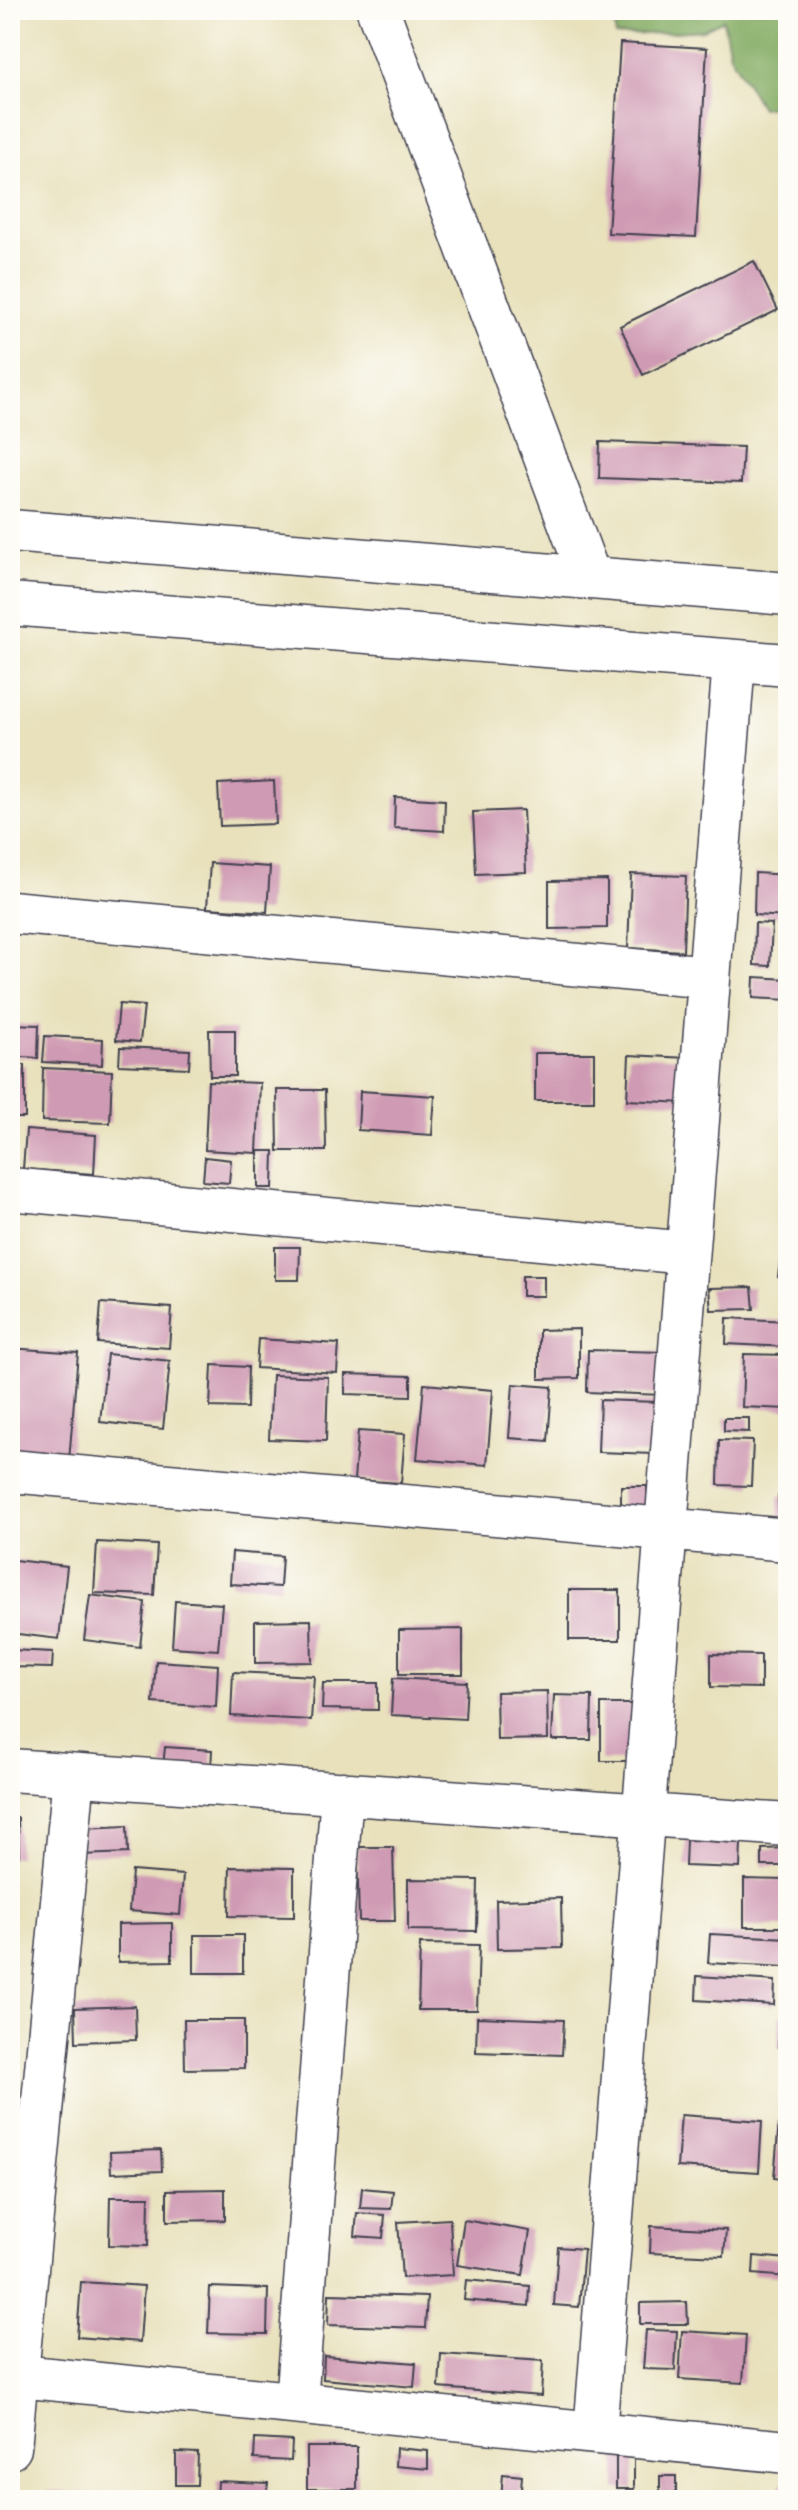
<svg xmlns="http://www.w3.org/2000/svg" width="798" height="2510" font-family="'Shantell Sans',sans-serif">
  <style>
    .forest { fill: #81aa60; stroke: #52664e; stroke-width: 2 }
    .building { fill: #cf9ab3 }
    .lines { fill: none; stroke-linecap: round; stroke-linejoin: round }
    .street-casing { stroke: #403f4e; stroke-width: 45 }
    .street { stroke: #fff; stroke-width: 42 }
  </style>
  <rect width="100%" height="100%" fill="#fdfcf7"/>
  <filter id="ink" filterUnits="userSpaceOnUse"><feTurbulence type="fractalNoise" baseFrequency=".0125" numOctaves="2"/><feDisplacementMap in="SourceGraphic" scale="16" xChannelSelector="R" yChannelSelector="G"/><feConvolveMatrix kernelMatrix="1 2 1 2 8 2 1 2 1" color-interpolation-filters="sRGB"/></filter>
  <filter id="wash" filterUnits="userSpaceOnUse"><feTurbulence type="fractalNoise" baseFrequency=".006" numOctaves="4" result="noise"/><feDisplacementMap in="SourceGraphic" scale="32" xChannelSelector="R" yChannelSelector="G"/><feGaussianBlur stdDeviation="1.8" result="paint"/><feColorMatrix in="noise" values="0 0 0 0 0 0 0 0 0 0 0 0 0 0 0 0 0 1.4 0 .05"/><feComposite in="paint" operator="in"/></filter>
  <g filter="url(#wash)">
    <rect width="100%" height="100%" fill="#e8e1bc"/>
    <!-- forest -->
    <path class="forest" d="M612,10h176v94l-27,4 -31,-53 -7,-35 -20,10 -87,6z"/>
    <g id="blocks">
      <!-- building -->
      <path class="building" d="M620,43l87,5 -11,189 -88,-4z
        M754,261l24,49 -135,65 -23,-49z
        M600,442l143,5 -2,36 -142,-5z
        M274,781l2,43 -56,2 -2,-42z
        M395,797l50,3 -1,31 -50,-3z
        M523,810l3,62 -50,2 -3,-62z
        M210,863l60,4 -3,45 -60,-4z
        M755,873l33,2v42l-34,-2z
        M631,874l55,2 -3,75 -55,-3z
        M607,880v48l-58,1v-48z
        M755,923l17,1 -2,42 -16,-1z
        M754,977l34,2v21l-35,-2z
        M119,1004l25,2 -4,36 -24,-2z
        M10,1024l29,1 -1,33 -28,-2z
        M209,1030h26v46h-25z
        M45,1036l58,3 -1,26 -59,-3z
        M120,1047l70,3 -1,18 -70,-3z
        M535,1053h59v48h-59z
        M629,1055l59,3 -2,45 -59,-3z
        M10,1065h15v53h-15z
        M43,1068l69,3 -2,52 -68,-2z
        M208,1081l52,2 -3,70 -52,-3z
        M277,1090h48l1,61h-48z
        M360,1091l75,5 -3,39 -74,-5z
        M26,1130l70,5 -2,39 -71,-5z
        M258,1151h16l-1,37h-15z
        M205,1157l26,3 -2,23 -26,-2z
        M275,1247h25l-1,33h-24z
        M780,1261h8v17l-10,-1z
        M522,1276h22v20h-22z
        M752,1287l2,22 -43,1 -2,-22z
        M101,1303l71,5 -3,40 -71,-5z
        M727,1318l61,3v26l-62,-3z
        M579,1329v49l-40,1v-49z
        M258,1339l81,5 -2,29 -81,-5z
        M10,1348l68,5 -9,108 -59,-5z
        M588,1350l76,2 -1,43 -76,-3z
        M107,1354l63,7 -7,68 -63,-7z
        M744,1354l44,1v54l-46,-2z
        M212,1365l36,2 -1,41 -37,-1z
        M345,1374l66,2v20l-66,-2z
        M272,1375l56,2 -2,64 -57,-2z
        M424,1384l69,6 -6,75 -70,-6z
        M513,1384l39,3 -4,54 -39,-3z
        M600,1400l57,2 -3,52 -56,-2z
        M724,1418h25v14l-25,-1z
        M358,1431l47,3 -4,49 -47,-3z
        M719,1440l34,1 -2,45 -33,-1z
        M621,1486h26l1,21 -27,2z
        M778,1496h10v21h-9z
        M97,1542l60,3 -3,50 -60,-2z
        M232,1552l50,4 -2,31 -50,-3z
        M14,1560l53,6 -8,73 -49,-6v-38z
        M569,1590h51v50h-51z
        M90,1595l55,7 -5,45 -56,-7z
        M175,1601l47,3 -4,46 -46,-3z
        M311,1620l1,42 -57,1v-42z
        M463,1629v45h-64v-44z
        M10,1650l43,2 -1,16 -42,-1z
        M711,1654l50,1v33l-50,-1z
        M156,1661l62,4 -2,42 -63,-4z
        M233,1672l81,4 -3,44 -80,-4z
        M393,1678l74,4 -2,37 -74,-4z
        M323,1683h55v27l-56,-1z
        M547,1691l1,48 -51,1 -1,-48z
        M554,1695l38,1 -1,44h-39z
        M601,1704h30v57h-30z
        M165,1747l47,3 -1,21 -48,-4z
        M10,1818h8l1,39h-9z
        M127,1826l1,27 -46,2v-27z
        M686,1840l55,3 -1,25 -55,-2z
        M357,1847h36l2,74h-36z
        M788,1848v18h-26v-17z
        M230,1867l64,1v49l-65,-1z
        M132,1871l51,4 -3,40 -51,-4z
        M408,1879l70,1 -1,51 -69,-1z
        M744,1879l44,1v47h-44z
        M561,1898l1,50 -65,1 -1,-49z
        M172,1923v38l-54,1v-38z
        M710,1934l78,4v29l-80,-4z
        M194,1935h49v38h-49z
        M420,1944l59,1 -2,65h-59z
        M697,1976l78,5 -1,24 -78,-5z
        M135,2006l1,34 -60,2 -1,-34z
        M780,2015h8v33l-10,-1z
        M477,2017l87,3 -2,35 -86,-3z
        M184,2020h60v48l-59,1z
        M681,2115l81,6 -3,51 -82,-5z
        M779,2122l9,1v57l-14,-2z
        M161,2150l1,21 -51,2 -1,-21z
        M362,2188l31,3 -2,18 -31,-1z
        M225,2189v31l-58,1v-31z
        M110,2197h39l-1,49 -39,-1z
        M357,2213l28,2 -2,23 -28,-2z
        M450,2219l3,56 -51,3 -4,-56z
        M464,2220l66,11 -7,44 -66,-10z
        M651,2226l75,4 -2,26 -74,-3z
        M558,2247l26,2 -5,58 -25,-2z
        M754,2256l34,3v18l-35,-3z
        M466,2280l64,6 -1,20 -65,-6z
        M81,2282l63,4 -4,56 -63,-5z
        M210,2287l58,2 -1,45 -59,-1z
        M329,2294l98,3 -2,31 -97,-3z
        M687,2302l1,22h-48v-21z
        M646,2330l31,1 -2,39 -32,-1z
        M682,2331l64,4 -3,48 -64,-4z
        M441,2354l102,7 -2,35 -102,-8z
        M324,2356l92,7 -2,24 -91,-8z
        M255,2439l37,2 -1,20 -37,-2z
        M307,2447h50v42h-50z
        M396,2448l32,3v18l-33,-3z
        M176,2452l22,1 -1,32h-21z
        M616,2457h18v32h-18z
        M503,2474l19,2 -2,24h-19z
        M660,2476h16v22l21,-2v4h-37z
        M218,2481l50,2 -1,17h-50z
        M781,2483l7,1v14h-7z
        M45,2491l62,4 -1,5h-62z
        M308,2494l38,3 -1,3h-37z"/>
    </g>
  </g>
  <g filter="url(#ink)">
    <use href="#blocks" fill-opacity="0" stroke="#403f4e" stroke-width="2"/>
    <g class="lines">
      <defs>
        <path id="street" d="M378,10l212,568
          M10,531l778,63
          M10,604l778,61
          M10,912l699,65
          M10,1189l677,64
          M10,1471l778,69
          M10,1770l778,55
          M19,2376l769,76
          M296,2403l46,-610
          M595,2433l139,-1772
          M10,2448l64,-673"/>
      </defs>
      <!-- street casing -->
      <use href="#street" class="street-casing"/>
      <!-- street -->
      <use href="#street" class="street"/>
    </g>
  </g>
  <!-- margin -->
  <rect width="798" height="2510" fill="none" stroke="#fdfcf7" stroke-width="40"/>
</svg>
